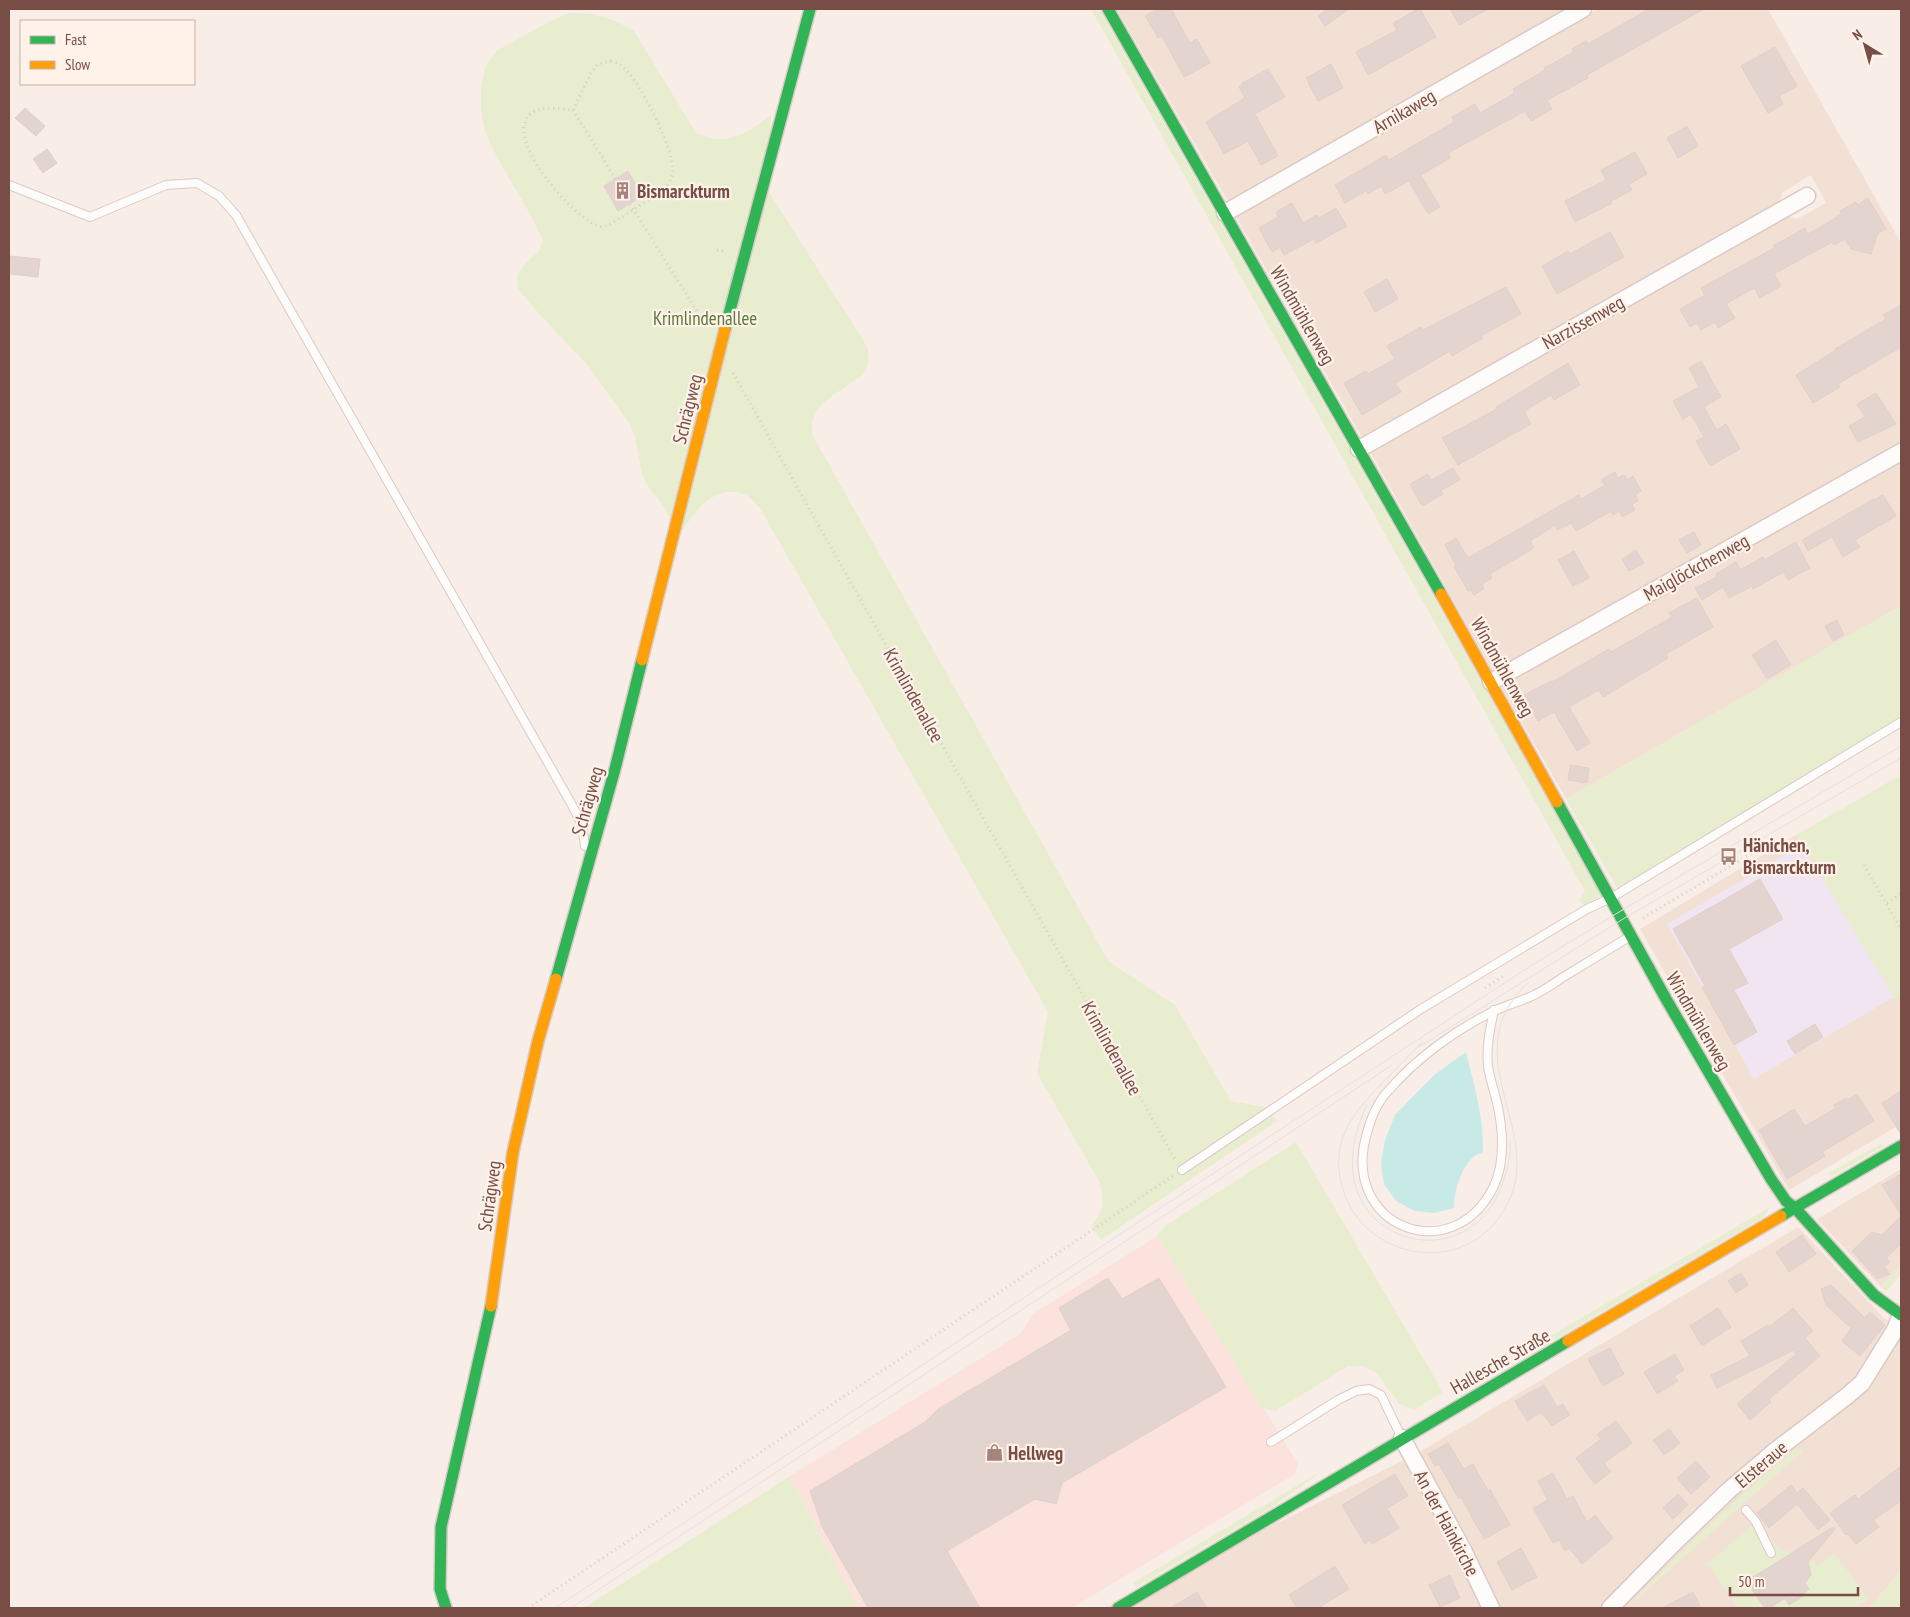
<svg xmlns="http://www.w3.org/2000/svg" width="1910" height="1617" font-family="'PT Sans Narrow',sans-serif">
  <style>
    .residential { fill: #f3e0d5 }
    .commercial { fill: #fce2dd }
    .education { fill: #f0e5f1 }
    .green { fill: #e8edd0; fill-rule: evenodd }
    .water { fill: #c8eae6 }
    .building { fill: #e4d4cf; stroke: #e1cfc9 }
    .lines { fill: none; stroke-linecap: round; stroke-linejoin: round }
    .lane-casing { stroke: #d9cac5; stroke-width: 10 }
    .street-casing { stroke: #d9cac5; stroke-width: 19 }
    .fast-casing { stroke: #d8c9c4; stroke-width: 14 }
    .slow-casing { stroke: #d8c9c4; stroke-width: 14 }
    .path { stroke: #d8ccc8; stroke-width: 3; stroke-dasharray: 1 4; stroke-linecap: butt }
    .lane { stroke: #fefcfb; stroke-width: 8 }
    .street { stroke: #fefcfb; stroke-width: 16 }
    .fast { stroke: #30b455; stroke-width: 11 }
    .slow { stroke: #ff9f0a; stroke-width: 11 }
    .tram { stroke: #e4e0e4; stroke-width: 1 }
    .labels { text-anchor: middle; stroke-width: 4.5; stroke-linejoin: round; paint-order: stroke }
    .street-label { font-size: 19px; fill: #774d46; stroke: #fff2e9 }
    .poi-label { font-size: 19px; font-weight: bold; fill: #774d46; stroke: #fff2e9; text-anchor: start }
    .park-label { font-size: 19px; fill: #59783a; stroke: #fff2e9 }
  </style>
  <rect width="100%" height="100%" fill="#f8eee7"/>
  <!-- residential -->
  <path class="residential" d="M1117,9h454l-342,194z
    M1598,9h170l133,234v200l-407,230 -124,-222 416,-235 11,3 29,-16 -15,-28 -28,17 -5,13 -415,234 -128,-224z
    M1901,459v147l-335,193 -65,-113z
    M1796,835l98,162 2,2 5,-3v128l-112,66 -149,-261z
    M1901,1169v96l-20,22 -64,-68z
    M1798,1227l85,90 18,11v243l-32,37h-763l312,-155z"/>
  <!-- commercial -->
  <path class="commercial" d="M1157,1236l141,228 -3,10 -223,134h-214l-68,-132 230,-142 13,-20z"/>
  <!-- education -->
  <path class="education" d="M1802,845l92,152 -140,82 -87,-155z"/>
  <!-- green -->
  <path class="green" d="M1091,9h8l503,884 -6,6 -12,6 -5,-4 6,-10z
    M571,13c24,0 42,5 63,18l62,102c5,1 11,4 16,5 22,5 43,-11 59,-23l-2,77 99,156c0,9 1,18 -5,26 -3,4 -9,7 -12,9 -20,14 -44,25 -38,53l296,526 66,43 56,96 34,6 12,14 -176,119 -10,-14c13,-16 14,-22 9,-43l-63,-110 11,-61 -287,-502c-3,-4 -7,-9 -11,-12 -5,-5 -12,-6 -19,-6 -25,0 -40,25 -52,44l-14,-28 -18,-23 -5,-10 -7,-38 -5,-13 -41,-57 -56,-60 -15,-18 -1,-12 6,-11 16,-15 4,-10c-15,-37 -41,-69 -56,-105 -9,-23 -10,-67 9,-84 5,-5 14,-8 20,-12 18,-10 35,-21 55,-27zM627,172l15,24 -24,15 -14,-25z
    M1901,606v113l-283,170 -52,-90z
    M1901,775v221l-6,3 -99,-164z
    M1296,1142l147,250 -29,18 -15,-6 -22,-31 -14,-7h-15l-73,45 -13,-3 -105,-172 8,-10z
    M1882,1143l2,3 -52,30 -5,-2z
    M1770,1207l-6,10 -226,132 -3,-4z
    M1901,1265v9l-14,17 -6,-4z
    M1798,1447l5,4 -174,155c53,-58 109,-109 169,-159z
    M1325,1469l-51,37 -138,81 -3,-4z
    M790,1476l68,132h-274z
    M1756,1522l26,29 25,2 10,13 17,-13 35,46 -13,9h-117l-32,-44z
    M1901,1571v37h-32z"/>
  <!-- water -->
  <path class="water" d="M1466,1052c8,33 18,66 17,101 -4,1 -8,2 -11,5 -12,12 -18,34 -18,50l-20,5 -19,-2 -19,-10 -12,-17 -3,-20 4,-24 10,-25 39,-40z"/>
  <!-- building -->
  <path class="building" d="M1158,9h13l19,34 7,-4 13,24 -26,14 -22,-41 -4,2 -13,-22z
    M1328,9h21l-24,17 -7,-10z
    M1418,9h2l16,28 -68,38 -12,-23 41,-22 -4,-7z
    M1450,9h38l-29,16z
    M1649,9h55l-117,66 1,3 -41,22 5,9 -21,12 -6,-10 -77,42 2,5 -29,17 19,32 -12,7 -19,-33 -24,13 -4,-8 -13,8 -2,-3 -21,12 -10,-18 51,-30 3,5 65,-38 -2,-5 23,-13 5,9 35,-20 -2,-4 32,-19 -1,-2 30,-16 -2,-3 14,-8 2,3z
    M1775,47l22,39 -18,10 4,8 -15,9 -27,-47z
    M1331,64l12,24 -25,13 -12,-23z
    M1268,69l17,28 -30,17 23,42 -17,9 -13,-24 -24,13 -18,-32 39,-24 -6,-11 3,-1 -1,-2z
    M25,108l20,18 -9,10 -21,-18z
    M1687,126l11,20 -20,12 -11,-20z
    M47,149l10,14 -14,10 -10,-14z
    M1635,152l12,22 -18,10 3,6 -21,11 1,2 -37,19 -10,-21 41,-21 -5,-10z
    M628,171l14,25 -24,15 -14,-25z
    M1868,198l18,31 -8,4 -7,21 -20,-5 -6,-10 -11,6 -2,-3 -58,32 7,12 -21,12 -6,-10 -28,16 9,14 -17,10 -3,-6 -14,8 -4,-7 -7,4 -10,-18 25,-14 -4,-7 73,-40 -1,-2 32,-18 3,6 26,-15 7,-5 -1,-3 16,-9 1,3z
    M1292,203l11,20 14,-8 2,3 17,-10 11,18 -31,17 -2,-4 -30,16 -4,-8 -8,5 -13,-24 19,-11 -2,-5z
    M1610,232l14,25 -67,37 -15,-28 26,-15 2,3z
    M9,256l31,3 -2,18 -29,-3z
    M1387,279l11,20 -23,13 -11,-20z
    M1506,287l15,27 -39,21 1,3 -31,18 -2,-5 -55,32 6,9 -39,23 -18,-32 22,-12 2,3 27,-15 -8,-13 34,-19 2,3z
    M1901,305v42l-63,37 2,3 -27,16 -17,-28 40,-25 -1,-1 51,-30 -3,-4z
    M1701,361l20,36 -17,10 13,23 9,-6 14,25 -30,17 -14,-25 8,-4 -13,-23 -8,5 -10,-18 26,-14 -10,-19z
    M1568,363l12,22 -26,15 -3,-5 -27,16 7,13 -73,41 -16,-27 55,-29 -1,-2z
    M1876,393l20,31 -38,18 -9,-16 16,-9 -8,-13z
    M1453,468l7,12 -19,10 2,4 -21,12 -12,-22 18,-10 3,6z
    M1615,472l3,6 6,-3 3,5 6,-4 8,15 -6,4 3,6 -6,3 3,6 -13,7 -3,-6 -6,4 -2,-4 -35,20 -5,-8 -14,7 -2,-5 -25,16 4,7 -44,26 2,4 -10,6 2,5 -10,6 -3,-5 -3,1 -14,-25 2,-1 -11,-20 11,-7 12,20 111,-63 2,4 24,-14 -4,-5z
    M1883,495l13,21 -41,24 5,7 -17,10 -11,-20 -24,14 -6,-11 72,-41v1z
    M1694,532l7,13 -14,8 -8,-13z
    M1796,542l14,26 -22,12 -4,-8 -31,17 -1,-3 -23,12 -6,-11 -21,13 -7,-12 22,-11 -1,-3 20,-12 4,8 23,-13 1,3z
    M1636,550l8,13 -15,8 -7,-12z
    M1574,551l15,27 -16,8 -15,-26z
    M1697,598l16,29 -47,27 2,4 -65,39 -4,-7 -30,17 21,36 -13,8 -23,-39 -16,9 -14,-26 27,-14 1,1 57,-33 2,3 61,-35 -3,-4z
    M1837,620l7,15 -11,6 -8,-15z
    M1776,640l15,25 -24,14 -15,-24z
    M1570,765l19,3 -2,15 -19,-3z
    M1760,879l23,40 -54,30 19,34 -14,7 23,42 -23,13 -32,-58 3,-1 -32,-57z
    M1815,1024l8,13 -28,17 -8,-13z
    M1901,1091v42h-1l-18,-30z
    M1857,1094l17,27 -52,31 3,4 -38,23 -28,-49 35,-21 11,17 31,-18 -2,-3 12,-7 1,2z
    M1901,1174v41l-19,-30z
    M1901,1216v28l-15,14 4,4 -6,5 6,7 -13,5 -25,-28 20,-19 10,3z
    M1802,1235l14,19 -27,18 -13,-20z
    M1741,1273l7,12 -12,8 -8,-12z
    M1108,1278l14,21 37,-21 67,109 -164,96 -6,21 -21,-5 -88,52 33,57h-112l-46,-82 -12,-35 115,-69 13,-13 133,-79 -12,-22z
    M1831,1285l34,33 5,-6 15,13 -25,31 -18,-15 9,-13 -25,-23 -5,-16z
    M1718,1308l13,19 -29,19 -12,-20z
    M1793,1308l20,23 -8,7 15,18 -51,43 2,3 -21,18 -13,-16 59,-50 -2,-4 -77,38 -6,-13 39,-19 -9,-15 27,-16 1,2z
    M1610,1348l14,26 -21,12 -15,-27z
    M1675,1354l9,16 -10,6 4,5 -21,13 -13,-22z
    M1544,1385l13,22 6,-3 7,11 -18,11 -11,-14 -14,9 -12,-20z
    M1616,1421l16,22 -28,20 7,9 -16,12 -19,-26 25,-19 -4,-5z
    M1669,1429l11,14 -16,12 -11,-15z
    M1448,1443l16,26 9,-5 15,27 2,-2 20,36 -26,14 -23,-42 -2,2 -20,-35 -4,2 -7,-12z
    M1696,1461l14,16 -19,17 -14,-16z
    M1901,1466v35l-28,19 6,7 -23,17 -8,-10 -2,1 -16,-22 25,-18 3,4z
    M1553,1473l14,26 6,-3 14,26 8,-7 18,23 -31,26 -13,-16 -4,3 -6,-11 -6,3 -20,-35 15,-8 -10,-19z
    M1395,1474l13,22 -21,12 12,20 -27,16 -2,-4 -5,4 -23,-39z
    M1791,1485l6,8 6,-5 27,32 -12,10 -21,-26 -28,24 -12,-15z
    M1678,1494l10,11 -15,14 -10,-11z
    M1833,1527l2,2 -27,33 3,13 -6,8 4,6 -5,4 1,2 -16,10 -4,-7 -16,10h-4l-13,-18 1,-1 -4,-8 1,-2z
    M1521,1548l16,29 -25,13 -15,-28z
    M1335,1566l14,23 -31,19h-21l-8,-13z
    M1450,1575l10,23 -20,9 -11,-22z
    M1197,1592l10,16h-37z
    M1693,1592l8,16h-39z"/>
  <g class="lines">
    <defs>
      <path id="lane" d="M9,185l81,32 76,-32 31,-2 22,13 17,19 336,590 10,20 3,21
        M1494,1010c-4,19 -8,37 -6,56 2,14 7,27 10,41 5,25 7,57 -5,81 -42,82 -154,38 -126,-55 4,-15 11,-32 22,-43 28,-32 66,-60 105,-79 12,-6 26,-9 38,-15 12,-5 22,-13 33,-20 21,-13 43,-26 64,-39
        M1182,1170l239,-161 166,-100 24,-11 290,-176
        M1271,1442l67,-42 18,-9 13,-2 12,6 20,41
        M1746,1510l10,12 15,31"/>
      <path id="street" d="M1225,213l358,-204
        M1359,449l448,-253
        M1491,682l410,-230
        M1402,1438l60,110 29,60
        M1610,1608l63,-64 55,-53 47,-40 72,-55 15,-13 33,-53 6,-15"/>
      <path id="fast" d="M1108,9l333,585
        M725,329l85,-320
        M1557,802l109,197 105,180 15,22 10,8 78,86 27,20
        M556,979l59,-210 27,-109
        M1781,1216l120,-70
        M446,1608l-6,-19 1,-62 50,-221
        M1118,1608l450,-267"/>
      <path id="slow" d="M1441,594l116,208
        M642,660l83,-331
        M491,1306l22,-154 25,-111 18,-62
        M1568,1341l213,-125"/>
    </defs>
    <!-- lane casing -->
    <use href="#lane" class="lane-casing"/>
    <!-- street casing -->
    <use href="#street" class="street-casing"/>
    <!-- fast casing -->
    <use href="#fast" class="fast-casing"/>
    <!-- slow casing -->
    <use href="#slow" class="slow-casing"/>
    <!-- path -->
    <path class="path" d="M611,61c4,1 8,3 11,5 18,15 52,83 51,106 -1,8 -7,15 -11,20l-55,34c-3,0 -5,1 -8,0 -25,-6 -104,-96 -64,-115 11,-5 27,-2 38,-1l18,-37 7,-9z
      M573,110l45,73
      M630,204l76,122
      M717,250l10,2
      M733,373l443,788
      M1864,865l37,64
      M1887,903l14,-9
      M1643,918l123,-73
      M1485,988l20,-13
      M528,1608l645,-432"/>
    <!-- lane -->
    <use href="#lane" class="lane"/>
    <!-- street -->
    <use href="#street" class="street"/>
    <!-- fast -->
    <use href="#fast" class="fast"/>
    <!-- slow -->
    <use href="#slow" class="slow"/>
    <!-- tram -->
    <path class="tram" d="M1423,1042c-11,10 -21,21 -32,32 -26,27 -56,54 -52,95 8,91 129,116 169,34 37,-74 -57,-150 21,-221
      M1419,1047l204,-128 278,-161
      M1367,1105c-65,134 104,186 137,74 4,-12 7,-24 6,-37
      M555,1608l570,-377 404,-264 90,-55 282,-166
      M571,1608l821,-543"/>
  </g>
  <!-- icons -->
  <defs>
    <symbol id="building-bare" viewBox="-9 -9 18 18"><path d="M-4-6H4V6H1V3H-1V6H-4ZM-2.5-4.3h1.7v1.8h-1.7ZM.8-4.3h1.7v1.8H.8ZM-2.5-1h1.7V.8h-1.7ZM.8-1h1.7V.8H.8Z" fill="#a4857e" stroke="#fff2e9" stroke-width="2.5" paint-order="stroke"/></symbol>
    <symbol id="bus-bare" viewBox="-9 -9 18 18"><path d="M-5-6H5V4H4V6H2V4H-2V6H-4V4H-5ZM-3.5-4V0h7V-4ZM-3.5 1.2v1.5H-2V1.2ZM2 1.2v1.5H3.5V1.2Z" fill="#a4857e" stroke="#fff2e9" stroke-width="2.5" paint-order="stroke"/></symbol>
    <symbol id="shop-bare" viewBox="-9 -9 18 18"><path d="M-5-2.5h2.3a2.7 3.5 0 0 1 5.4 0H5L5.5 6h-11ZM-1.5-2.5h3a1.5 2.3 0 0 0-3 0Z" fill="#a4857e" stroke="#fff2e9" stroke-width="2.5" paint-order="stroke"/></symbol>
  </defs>
  <g fill-rule="evenodd">
    <use href="#building-bare" x="610" y="178" width="25" height="25"/>
    <use href="#bus-bare" x="1716" y="844" width="25" height="25"/>
    <use href="#shop-bare" x="982" y="1440" width="25" height="25"/>
  </g>
  <g class="labels">
    <!-- street labels -->
    <g class="street-label">
      <text transform="translate(1404 111) rotate(-30)" y="7">Arnikaweg</text>
      <text transform="translate(1303 315) rotate(60)" y="7">Windmühlenweg</text>
      <text transform="translate(1583 322) rotate(-29)" y="7">Narzissenweg</text>
      <text transform="translate(687 409) rotate(-76)" y="7">Schrägweg</text>
      <text transform="translate(1696 567) rotate(-29)" y="7">Maiglöckchenweg</text>
      <text transform="translate(1503 667) rotate(61)" y="7">Windmühlenweg</text>
      <text transform="translate(914 695) rotate(61)" y="7">Krimlindenallee</text>
      <text transform="translate(587 801) rotate(-74)" y="7">Schrägweg</text>
      <text transform="translate(1699 1021) rotate(60)" y="7">Windmühlenweg</text>
      <text transform="translate(1112 1048) rotate(61)" y="7">Krimlindenallee</text>
      <text transform="translate(489 1196) rotate(-82)" y="7">Schrägweg</text>
      <text transform="translate(1500 1361) rotate(-30)" y="7">Hallesche Straße</text>
      <text transform="translate(1761 1464) rotate(-40)" y="7">Elsteraue</text>
      <text transform="translate(1447 1523) rotate(62)" y="7">An der Hainkirche</text>
    </g>
    <!-- poi labels -->
    <g class="poi-label">
      <text x="637" y="198">Bismarckturm</text>
      <text x="1743" y="852">Hänichen,<tspan x="1743" dy="22">Bismarckturm</tspan></text>
      <text x="1008" y="1460">Hellweg</text>
    </g>
    <!-- park labels -->
    <g class="park-label">
      <text x="705" y="325">Krimlindenallee</text>
    </g>
  </g>
  <!-- border -->
  <rect width="1910" height="1617" fill="none" stroke="#774d46" stroke-width="20"/>
  <!-- legend -->
  <rect x="20" y="20" width="175" height="65" fill="#fff2e9" stroke="#c9b0a8"/>
  <rect x="30" y="36" width="25" height="8" fill="#30b455" stroke="#c9b0a8"/>
  <text x="65" y="45" font-size="15" fill="#774d46">Fast</text>
  <rect x="30" y="61" width="25" height="8" fill="#ff9f0a" stroke="#c9b0a8"/>
  <text x="65" y="70" font-size="15" fill="#774d46">Slow</text>
  <!-- north arrow -->
  <g transform="translate(1865 45) rotate(323)" stroke="#fff2e9" stroke-width="4" paint-order="stroke">
  <path d="M0-4L9 19L0 12L-9 19Z" fill="#774d46"/>
  <text y="-8" font-size="14" font-weight="bold" text-anchor="middle" fill="#774d46">N</text>
  </g>
  <!-- scale -->
  <path d="M1730 1587v8h128v-8" fill="none" stroke="#774d46" stroke-width="2.5"/>
  <text x="1738" y="1587" font-size="15" fill="#774d46" stroke="#fff2e9" stroke-width="4" paint-order="stroke">50 m</text>
</svg>
